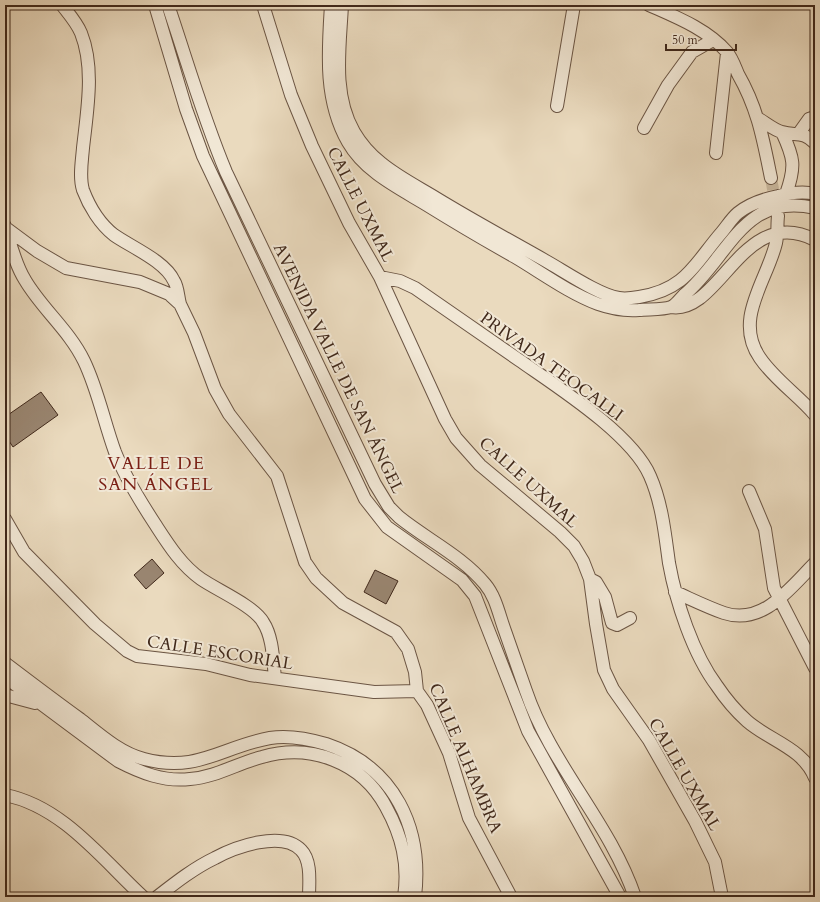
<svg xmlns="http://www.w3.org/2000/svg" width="820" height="902" font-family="Cardo,serif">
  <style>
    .building { fill: #998570; stroke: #41291b }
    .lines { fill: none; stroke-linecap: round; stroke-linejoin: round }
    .minor-tunnel { stroke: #c8b79d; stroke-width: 12; stroke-dasharray: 12 6; stroke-linecap: butt }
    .minor-casing { stroke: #6b5544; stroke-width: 14 }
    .minor { stroke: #f1e7d5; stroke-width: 12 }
    .labels { text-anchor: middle; stroke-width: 4; stroke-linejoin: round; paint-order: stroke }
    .street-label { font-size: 17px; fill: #41291b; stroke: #f1e7d5 }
    .neighbourhood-label { font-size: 18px; letter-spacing: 1px; fill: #7a1f14; stroke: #f1e7d5 }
  </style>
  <rect width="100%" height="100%" fill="#eadabe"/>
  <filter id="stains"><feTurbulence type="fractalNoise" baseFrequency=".005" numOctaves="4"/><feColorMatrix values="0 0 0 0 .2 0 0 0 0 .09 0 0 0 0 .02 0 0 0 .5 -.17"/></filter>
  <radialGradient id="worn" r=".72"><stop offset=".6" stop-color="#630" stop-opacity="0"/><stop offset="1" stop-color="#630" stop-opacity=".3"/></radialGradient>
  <!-- building -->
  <path class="building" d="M41,392l17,23 -45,32 -8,-12v-18z
    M152,559l12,14 -18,16 -12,-14z
    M375,570l23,11 -12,23 -22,-12z"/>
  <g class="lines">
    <!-- minor-tunnel -->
    <path class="minor-tunnel" d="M771,178l5,28"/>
    <defs>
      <path id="minor" d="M62,5c7,9 15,18 19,28 14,35 6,78 2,115 -1,13 -4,29 0,42 6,16 17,34 31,45 17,12 51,26 60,46 4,6 4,16 6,23
        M155,5l31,104 17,47 162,343 22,28 75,53 13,16 53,135 92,166
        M168,5c19,56 35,112 58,167l149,312 14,23 10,10c27,22 63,39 86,67 11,13 14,31 20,47 7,20 14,40 21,60 25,74 84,132 109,206
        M263,5l28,90 21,51 37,77 31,54 65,142 11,19 24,27 80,67 14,14 9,15 7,18 6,45 8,46 9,19 36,51 46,81 20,41 7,35
        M331,5c-3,47 -7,95 17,137 17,30 51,46 79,63 29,18 58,35 88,52 27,16 54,36 83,47 14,5 27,7 41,6 9,-1 24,0 32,-3 5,-2 9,-8 13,-12 44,-36 59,-104 131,-87
        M342,5c-2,42 -10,89 12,127 7,12 17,23 27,31 17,14 37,24 55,35 36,22 73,42 110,63 18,10 53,34 73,37 6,1 14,0 20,-1 47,-7 56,-34 83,-65 5,-6 10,-14 16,-19 11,-9 26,-14 40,-17 12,-3 25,-5 37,-2
        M649,5c27,12 58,24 78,47 5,6 8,15 11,22 20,35 25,65 33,104
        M557,106l17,-101
        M759,119c7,4 15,11 23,13 14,4 21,-1 33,11
        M644,128l24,-43 24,-33 21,-12
        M782,132c12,26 14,34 4,62
        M799,133l10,-14 6,-2
        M716,153l11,-100
        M778,216c-1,8 0,19 -2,27 -9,38 -43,76 -16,115 15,22 38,37 55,57
        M5,226c6,19 10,38 20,54 17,29 44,50 59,81 14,29 20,61 31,91 10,25 25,49 40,72 13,20 26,41 46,55 16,11 53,27 62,43 10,15 10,38 12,56
        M6,228l31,23 29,17 74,14 29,12 11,10 14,29 21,56 14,25 48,62 28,86 11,16 27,25 53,29 12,17 7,23 2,19 10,14 22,48 20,65 42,79
        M380,277l20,4 15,7c35,24 69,48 104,72 37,26 113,74 131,116 12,27 15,58 19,87 7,39 24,91 48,123 8,12 20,26 30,35 23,20 56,27 68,57
        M671,307c49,8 72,-104 144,-67
        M749,491l16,38 9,59 41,80
        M5,519l19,33 71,72 32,27 10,5 69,8 44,11 124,17 43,-1
        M590,579l6,3 9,15 7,26 5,2 13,-7
        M675,592c16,7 32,15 49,21 39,13 66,-25 91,-50
        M5,663c25,19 50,38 75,56 19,15 40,34 64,40 54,14 77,-12 126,-21 18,-3 39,1 56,6 69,23 97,84 89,153
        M5,677l113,84c23,12 46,21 72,18 26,-2 48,-16 72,-22 49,-14 100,5 124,50 16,29 23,57 18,90
        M5,695l30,8
        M5,795c57,11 97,64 138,102
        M157,897c18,-14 37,-29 58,-39 20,-11 67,-28 86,-8 11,11 8,33 8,47"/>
    </defs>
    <!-- minor casing -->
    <use href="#minor" class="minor-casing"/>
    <!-- minor -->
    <use href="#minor" class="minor"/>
  </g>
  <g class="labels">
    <!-- street labels -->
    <g class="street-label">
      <text transform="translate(361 204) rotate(63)" y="6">CALLE UXMAL</text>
      <text transform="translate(552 366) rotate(36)" y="6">PRIVADA TEOCALLI</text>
      <text transform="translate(339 368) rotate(64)" y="6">AVENIDA VALLE DE SAN ÁNGEL</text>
      <text transform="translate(529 482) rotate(42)" y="6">CALLE UXMAL</text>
      <text transform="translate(220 652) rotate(9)" y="6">CALLE ESCORIAL</text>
      <text transform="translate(466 758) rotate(67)" y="6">CALLE ALHAMBRA</text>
      <text transform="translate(685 774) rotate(60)" y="6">CALLE UXMAL</text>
    </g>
    <!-- neighbourhood labels -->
    <g class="neighbourhood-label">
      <text x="156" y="469">VALLE DE<tspan x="156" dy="21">SAN ÁNGEL</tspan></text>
    </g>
  </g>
  <!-- margin -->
  <rect width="820" height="902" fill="none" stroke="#eadabe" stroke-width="20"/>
  <rect x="6" y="6" width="808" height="890" fill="none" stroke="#41291b" stroke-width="2"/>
  <rect x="10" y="10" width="800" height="882" fill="none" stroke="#41291b"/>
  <!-- scale -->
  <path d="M666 44v6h70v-6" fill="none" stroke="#41291b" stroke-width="2"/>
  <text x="672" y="44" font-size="12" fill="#41291b" stroke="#f1e7d5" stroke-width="3" paint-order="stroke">50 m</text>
  <rect width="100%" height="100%" filter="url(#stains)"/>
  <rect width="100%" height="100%" fill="url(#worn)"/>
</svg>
